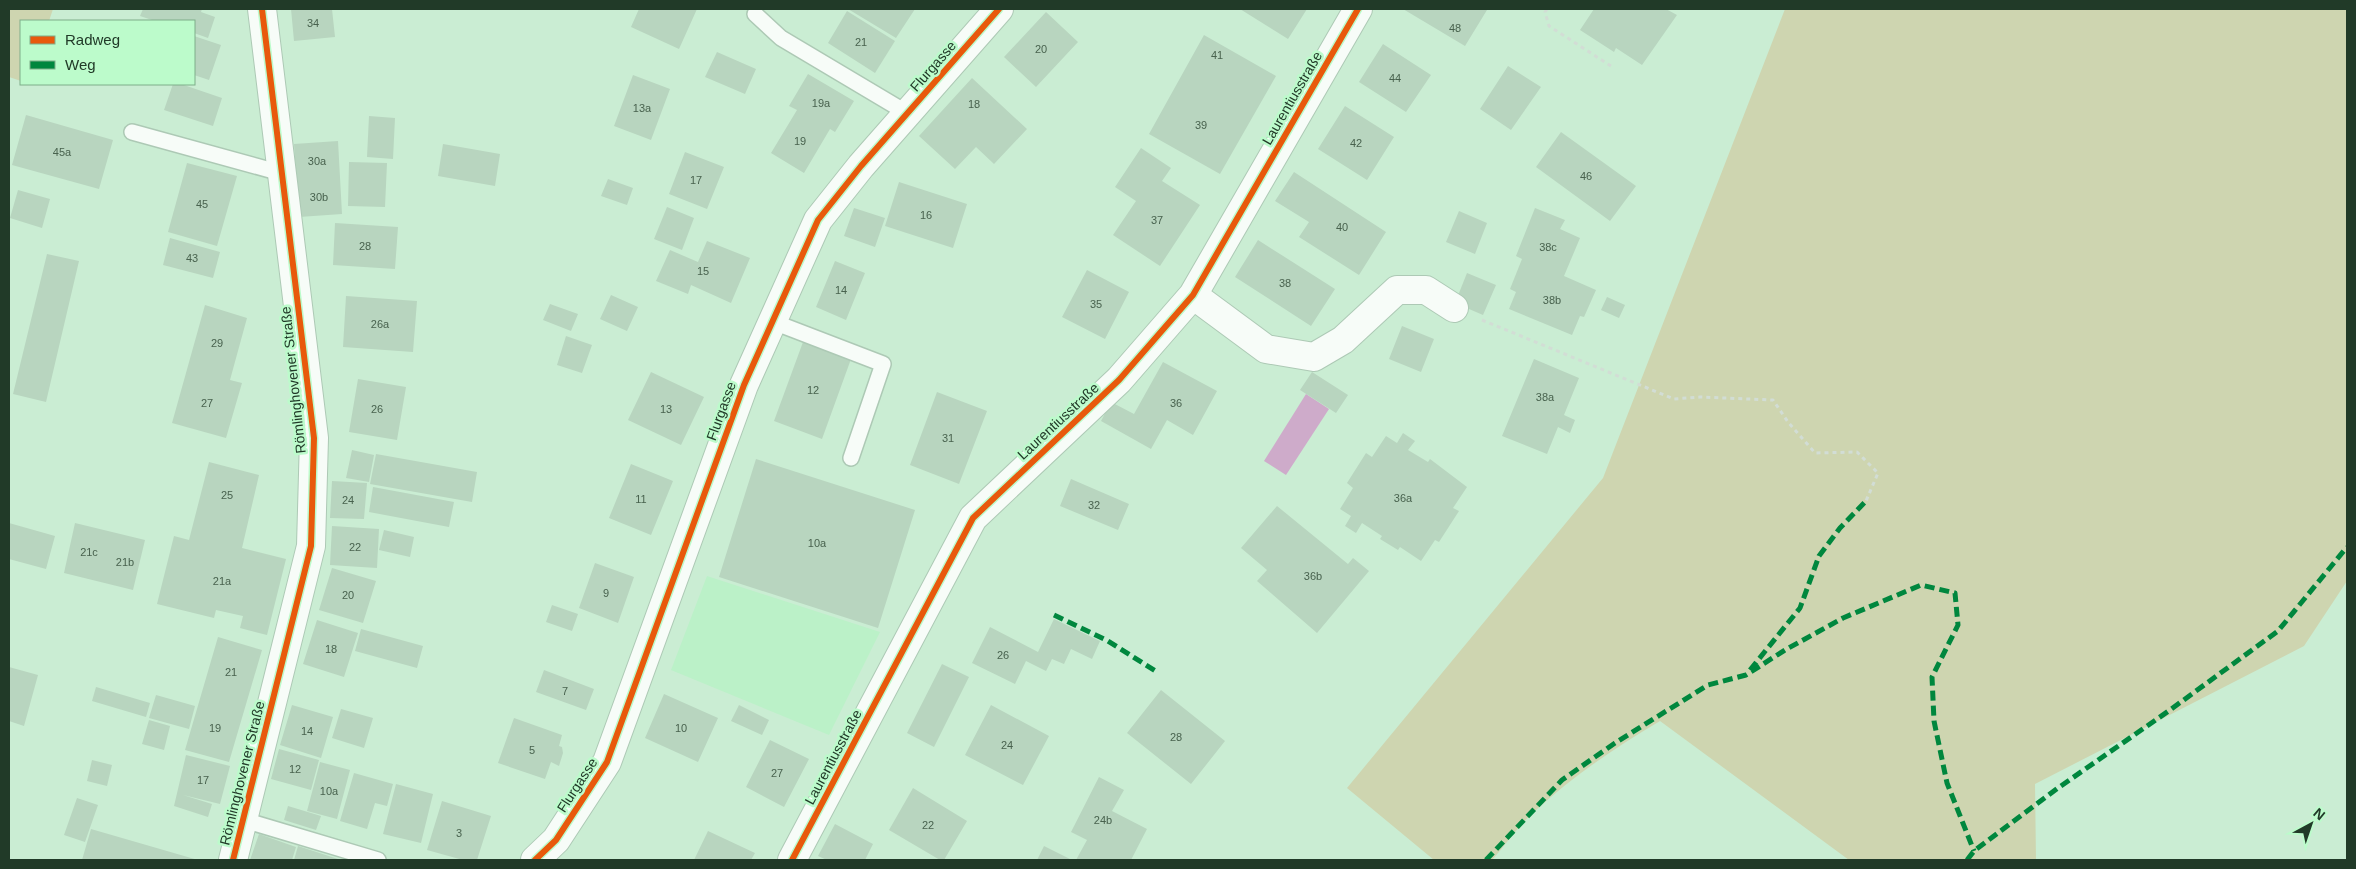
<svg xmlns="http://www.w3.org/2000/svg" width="2356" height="869" font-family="Helvetica,sans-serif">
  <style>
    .built { fill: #bbf1c8 }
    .green { fill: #ced5b0 }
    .water { fill: #ceabca }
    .building { fill: #b8d5bf }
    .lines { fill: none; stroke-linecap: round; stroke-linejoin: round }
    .lane-casing { stroke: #adc9b5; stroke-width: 18 }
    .street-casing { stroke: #adc9b5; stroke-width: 30 }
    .path { stroke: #d2ddd5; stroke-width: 3; stroke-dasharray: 4 4; stroke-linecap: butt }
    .lane { stroke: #f7fcf8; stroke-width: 15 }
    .street { stroke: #f7fcf8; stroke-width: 28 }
    .quiet { stroke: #00873e; stroke-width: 5; stroke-dasharray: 10 5; stroke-linecap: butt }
    .cycleway-casing { stroke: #bcfbcb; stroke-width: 9 }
    .cycleway { stroke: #e8590c; stroke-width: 6 }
    .labels { text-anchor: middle; stroke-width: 5; stroke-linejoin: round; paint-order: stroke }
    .number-label { font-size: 11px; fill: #48624e }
    .street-label { font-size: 14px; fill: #213a28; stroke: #bcfbcb }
  </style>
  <rect width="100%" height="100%" fill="#caedd3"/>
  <!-- built -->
  <path class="built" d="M707,576l173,56 -51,103 -158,-65z"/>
  <!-- green -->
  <path class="green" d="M9,9h44l-4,12h-28v60l-12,-4z
    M1785,9h562v572l-43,65 -269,138 1,76h-187l-189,-139c-44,26 -87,55 -125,90 -16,14 -29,33 -43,49h-58l-87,-72 256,-310z"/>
  <!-- water -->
  <path class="water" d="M1306,394l23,15 -43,66 -22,-14z"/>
  <!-- building -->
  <path class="building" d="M143,9h59l-1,3 14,5 -7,21 -14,-5v-12h-39l-15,-5z
    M291,9h41l3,28 -41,4z
    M639,9h58l-18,40 -48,-22z
    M848,9h67l-19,29z
    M1240,9h67l-19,30z
    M1403,9h83l1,1 -22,36z
    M1594,9h72l11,6 -35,50 -26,-17 -2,4 -34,-22z
    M847,11l48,30 -20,32 -47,-30z
    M1046,12l32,30 -42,45 -32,-30z
    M1204,35l72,41 -56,98 -71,-40z
    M194,36l27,9 -12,35 -15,-5z
    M1383,44l48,31 -25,37 -47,-30z
    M717,52l39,17 -11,25 -40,-17z
    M1508,66l33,21 -30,43 -31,-21z
    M808,74l46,27 -19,31 -5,-3 -26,44 -33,-20 26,-43 -8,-4z
    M633,75l37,14 -19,51 -37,-14z
    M972,78l55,51 -33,35 -18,-17 -21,22 -36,-33z
    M173,84h8l41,14 -9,28 -49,-16z
    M1345,106l49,31 -27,43 -49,-31z
    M26,115l87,25 -14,49 -87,-24z
    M369,116l26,2 -2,41 -26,-2z
    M1561,132l75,54 -26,35 -74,-54z
    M338,141l4,73 -43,3 -5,-73z
    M443,144l57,10 -5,32 -57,-10z
    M1141,148l30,20 -9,13 38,24 -40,61 -47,-31 23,-34 -21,-14z
    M685,152l39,15 -17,42 -38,-15z
    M349,162l38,1 -2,44 -37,-1z
    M187,163l50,13 -20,70 -49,-14z
    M1294,172l92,60 -27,43 -60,-38 10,-15 -34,-21z
    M608,179l25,9 -6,17 -26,-9z
    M899,182l68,22 -14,44 -68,-22z
    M18,190l32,9 -8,29 -32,-10z
    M667,207l27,11 -12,32 -28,-11z
    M854,208l31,10 -10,29 -31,-11z
    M1535,208l30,12 -5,9 20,9 -16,38 32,14 -12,27 -4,-1 -8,19 -63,-26 7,-17 -6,-3 12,-30 -6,-3z
    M1459,211l28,12 -12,31 -29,-12z
    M335,223l63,4 -3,42 -62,-4z
    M170,238l50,14 -7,26 -50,-13z
    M1258,240l77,49 -24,37 -76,-49z
    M707,241l43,17 -19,45 -40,-18 -3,9 -32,-13 14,-31 28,12z
    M47,254l32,7 -33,141 -33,-8z
    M835,261l30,12 -19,47 -30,-13z
    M1087,270l42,22 -24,47 -43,-22z
    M1467,273l29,12 -13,30 -28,-12z
    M611,295l27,12 -11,24 -27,-12z
    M346,296l71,5 -4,51 -70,-5z
    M1607,297l18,8 -6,13 -18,-8z
    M550,304l28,10 -7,17 -28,-11z
    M205,305l42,13 -17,62 12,3 -16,55 -54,-15z
    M1402,326l32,13 -13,33 -32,-13z
    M566,336l26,9 -10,28 -25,-8z
    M803,342l48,17 -29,80 -48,-18z
    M1534,359l45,19 -15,37 11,5 -5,13 -12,-6 -11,27 -45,-18z
    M1163,362l54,29 -24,44 -26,-15 -16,29 -50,-28 10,-19 23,12z
    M651,372l53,25 -23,48 -53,-25z
    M1312,372l36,23 -12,18 -36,-23z
    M358,379l48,8 -9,53 -48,-8z
    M937,392l50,19 -28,73 -49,-19z
    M1403,433l12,8 -7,9 20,12 2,-3 37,28 -14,21 6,3 -20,31 -4,-2 -14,21 -21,-14 -2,3 -18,-11 2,-3 -20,-13 -6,10 -11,-7 6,-10 -11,-7 13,-21 -6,-5 19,-30 6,4 14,-21 11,7z
    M352,450l22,5 -5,27 -23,-4z
    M376,454l101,18 -5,30 -102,-18z
    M756,459l159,51 -37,118 -159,-51z
    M209,462l50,13 -17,73 44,11 -19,76 -27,-7 3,-12 -27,-6 -2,8 -57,-14 17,-68 15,4z
    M631,464l42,17 -22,54 -42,-17z
    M1071,479l58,25 -11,26 -58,-24z
    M332,481l35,2 -3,36 -34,-1z
    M373,487l81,15 -5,25 -80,-15z
    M1277,506l71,58 5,-6 16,13 -52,62 -60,-52 10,-11 -26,-22z
    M9,523l46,13 -9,33 -37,-10z
    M75,523l70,17 -12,50 -69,-17z
    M332,526l47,3 -2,39 -47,-3z
    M384,530l30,7 -4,20 -31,-7z
    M595,563l39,14 -16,46 -39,-15z
    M332,568l44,13 -13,42 -44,-13z
    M552,605l26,9 -6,17 -26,-9z
    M1054,619l46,22 -8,18 -21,-10 -7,15 -12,-5 -6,12 -20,-10 -11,23 -43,-21 18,-36 48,25z
    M317,620l41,13 -14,44 -41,-13z
    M361,629l62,17 -6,22 -62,-17z
    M218,637l44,13 -33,112 -44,-12z
    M942,664l27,13 -35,70 -27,-14z
    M9,667l29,8 -14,51 -15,-5z
    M544,670l50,19 -8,21 -50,-18z
    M96,687l54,16 -4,14 -54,-16z
    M1161,690l64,51 -34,43 -64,-51z
    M664,694l54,24 -20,44 -53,-24z
    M156,695l39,11 -6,23 -40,-11z
    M292,705l41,12 -12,41 -41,-13z
    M739,705l30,15 -7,15 -31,-14z
    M991,705l58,31 -26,49 -58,-30z
    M341,709l32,9 -9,30 -32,-10z
    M514,718l48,17 -3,11 3,1 1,6 -4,13 -8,-4 -6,17 -47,-16z
    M149,720l21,6 -6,24 -22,-6z
    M770,740l39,19 -25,48 -38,-20z
    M279,749l40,11 -8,30 -40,-11z
    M186,755l44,11 -10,38 -37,-9 29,9 -4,13 -34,-11z
    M92,760l20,5 -5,21 -20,-5z
    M320,762l30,8 -13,49 -30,-8z
    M354,773l39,11 -6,22 -12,-3 -8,26 -27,-8z
    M1099,777l25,13 -12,21 35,18 -16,31h-55l11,-20 -16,-8z
    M396,784l37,10 -12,49 -38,-9z
    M913,788l54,33 -23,39h-4l-51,-30z
    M77,798l21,7 -13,37 -21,-7z
    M442,801l49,15 -14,44h-14l-36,-10z
    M288,806l33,10 -5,14 -32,-10z
    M835,824l38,20 -8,16h-38l-9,-4z
    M91,829l107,31h-116z
    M708,831l47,22 -4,7h-57z
    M259,834l37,13 -4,13h-42z
    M298,846l40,13v1h-44z
    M1044,846l28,14h-35z"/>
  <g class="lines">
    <defs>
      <path id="lane" d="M755,14l26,24 126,75
        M132,132l149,41
        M771,321l112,43 -32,94
        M244,820l134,40"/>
      <path id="street" d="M1193,295l73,54 48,8 29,-17 54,-50h29l28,18
        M233,860l78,-314 3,-108 -52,-429
        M535,860l21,-20 51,-78 137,-377 74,-165 43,-54 138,-157
        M792,860l181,-342 146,-138 74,-85 165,-286"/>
    </defs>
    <!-- lane casing -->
    <use href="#lane" class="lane-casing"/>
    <!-- street casing -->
    <use href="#street" class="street-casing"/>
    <!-- path -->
    <path class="path" d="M1547,9l-2,3 4,14 65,42
      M1482,320l192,79 26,-2 73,3 15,22 27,31 42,-1 21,21 -12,28"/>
    <!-- lane -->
    <use href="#lane" class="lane"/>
    <!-- street -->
    <use href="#street" class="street"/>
    <!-- quiet -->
    <path class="quiet" d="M1054,615l54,26 49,31
      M1750,670l50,-62 19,-52 21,-28 26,-27
      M1486,860l76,-80 53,-37 93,-58 38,-10 39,-25 58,-32 78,-33 34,8 3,32 -26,52 2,44 13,62 27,68
      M1967,860l7,-9 84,-63 112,-78 108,-79 69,-84"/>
    <defs>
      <path id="cycleway" d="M233,860l78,-314 3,-108 -52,-429
        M535,860l21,-20 51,-78 137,-377 74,-165 43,-54 138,-157
        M792,860l181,-342 146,-138 74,-85 165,-286"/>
    </defs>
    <!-- cycleway casing -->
    <use href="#cycleway" class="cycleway-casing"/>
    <!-- cycleway -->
    <use href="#cycleway" class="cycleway"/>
  </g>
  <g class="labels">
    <!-- number labels -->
    <g class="number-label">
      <text x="313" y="27">34</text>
      <text x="1455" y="32">48</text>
      <text x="861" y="46">21</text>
      <text x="1041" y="53">20</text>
      <text x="1217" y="59">41</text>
      <text x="1395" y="82">44</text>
      <text x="821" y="107">19a</text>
      <text x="974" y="108">18</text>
      <text x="642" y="112">13a</text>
      <text x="1201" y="129">39</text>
      <text x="800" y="145">19</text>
      <text x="1356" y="147">42</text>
      <text x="62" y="156">45a</text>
      <text x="317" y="165">30a</text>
      <text x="1586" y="180">46</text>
      <text x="696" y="184">17</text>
      <text x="319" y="201">30b</text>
      <text x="202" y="208">45</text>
      <text x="926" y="219">16</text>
      <text x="1157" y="224">37</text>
      <text x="1342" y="231">40</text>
      <text x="365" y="250">28</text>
      <text x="1548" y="251">38c</text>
      <text x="192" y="262">43</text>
      <text x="703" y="275">15</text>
      <text x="1285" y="287">38</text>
      <text x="841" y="294">14</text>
      <text x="1552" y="304">38b</text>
      <text x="1096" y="308">35</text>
      <text x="380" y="328">26a</text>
      <text x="217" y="347">29</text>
      <text x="813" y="394">12</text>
      <text x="1545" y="401">38a</text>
      <text x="207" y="407">27</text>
      <text x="1176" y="407">36</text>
      <text x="377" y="413">26</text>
      <text x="666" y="413">13</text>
      <text x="948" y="442">31</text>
      <text x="227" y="499">25</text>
      <text x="1403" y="502">36a</text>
      <text x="641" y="503">11</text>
      <text x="348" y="504">24</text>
      <text x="1094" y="509">32</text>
      <text x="817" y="547">10a</text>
      <text x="355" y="551">22</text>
      <text x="89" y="556">21c</text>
      <text x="125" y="566">21b</text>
      <text x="1313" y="580">36b</text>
      <text x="222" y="585">21a</text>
      <text x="606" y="597">9</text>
      <text x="348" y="599">20</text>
      <text x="331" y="653">18</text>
      <text x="1003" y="659">26</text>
      <text x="231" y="676">21</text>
      <text x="565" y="695">7</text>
      <text x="215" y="732">19</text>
      <text x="681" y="732">10</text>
      <text x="307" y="735">14</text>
      <text x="1176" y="741">28</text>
      <text x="1007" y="749">24</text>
      <text x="532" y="754">5</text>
      <text x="295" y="773">12</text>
      <text x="777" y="777">27</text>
      <text x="203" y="784">17</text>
      <text x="329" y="795">10a</text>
      <text x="1103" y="824">24b</text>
      <text x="928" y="829">22</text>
      <text x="459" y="837">3</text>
    </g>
    <!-- street labels -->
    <g class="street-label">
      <text transform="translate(933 66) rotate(-49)" y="5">Flurgasse</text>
      <text transform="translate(1292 98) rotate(-60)" y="5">Laurentiusstraße</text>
      <text transform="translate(293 380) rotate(-96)" y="5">Römlinghovener Straße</text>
      <text transform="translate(721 411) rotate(-70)" y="5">Flurgasse</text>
      <text transform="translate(1058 421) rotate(-43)" y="5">Laurentiusstraße</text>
      <text transform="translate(833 757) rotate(-62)" y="5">Laurentiusstraße</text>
      <text transform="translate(242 773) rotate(-76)" y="5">Römlinghovener Straße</text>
      <text transform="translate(577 785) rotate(-57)" y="5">Flurgasse</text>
    </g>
  </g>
  <!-- border -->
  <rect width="2356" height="869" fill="none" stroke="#213a28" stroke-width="20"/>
  <!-- legend -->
  <rect x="20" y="20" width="175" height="65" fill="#bcfbcb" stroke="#7eae8a"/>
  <rect x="30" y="36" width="25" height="8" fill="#e8590c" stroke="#7eae8a"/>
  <text x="65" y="45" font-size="15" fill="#213a28">Radweg</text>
  <rect x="30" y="61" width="25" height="8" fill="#00873e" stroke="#7eae8a"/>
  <text x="65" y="70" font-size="15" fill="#213a28">Weg</text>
  <!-- north arrow -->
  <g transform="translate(2311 824) rotate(40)" stroke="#bcfbcb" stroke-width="4" paint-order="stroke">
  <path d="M0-4L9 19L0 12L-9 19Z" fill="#213a28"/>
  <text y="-8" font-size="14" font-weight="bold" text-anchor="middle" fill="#213a28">N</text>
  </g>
</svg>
